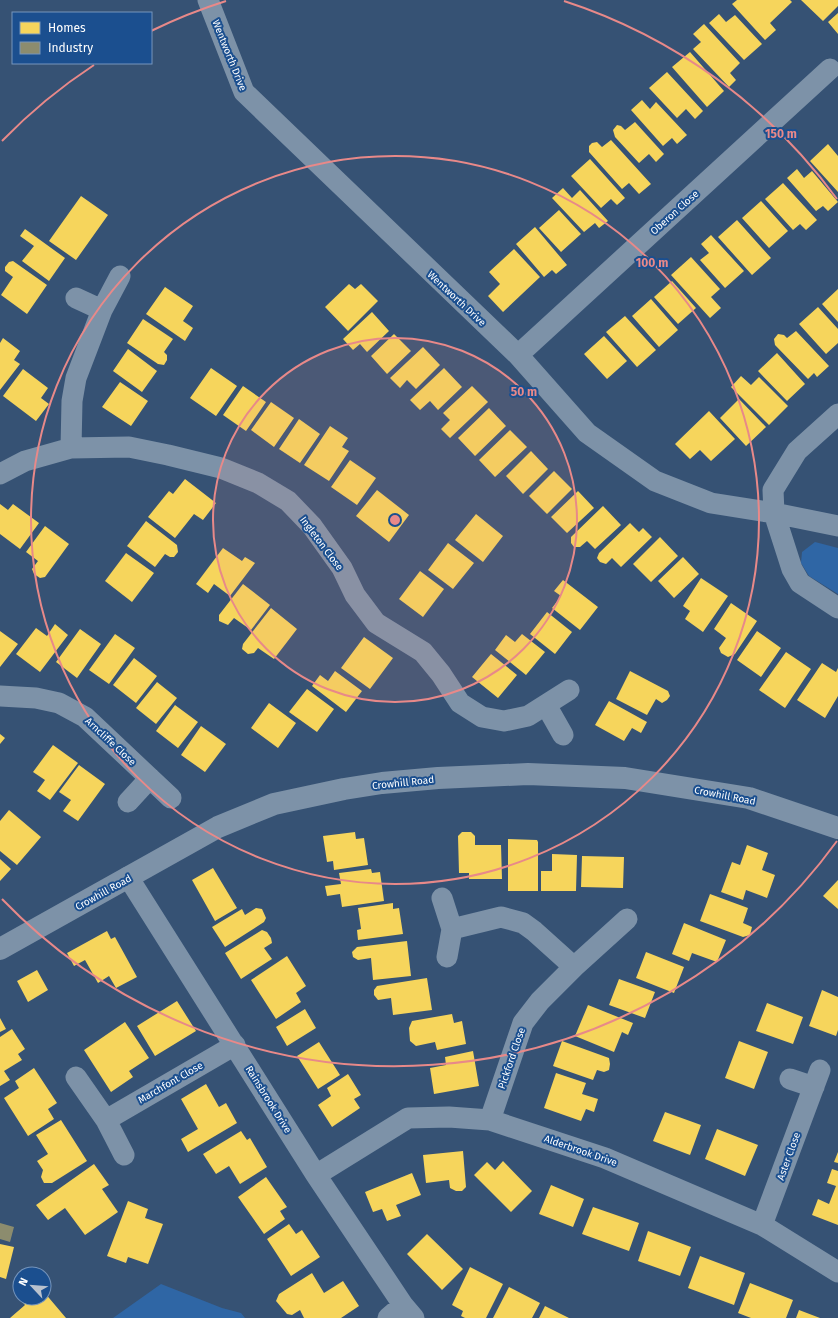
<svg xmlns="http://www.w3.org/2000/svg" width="838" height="1318" font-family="'Fira Sans',sans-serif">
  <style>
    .green { fill: #2f66a5 }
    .homes { fill: #f6d55c }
    .industry { fill: #8c8c6e }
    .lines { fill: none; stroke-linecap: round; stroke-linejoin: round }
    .minor { stroke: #7d92a8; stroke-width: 21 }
    .tertiary { stroke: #7d92a8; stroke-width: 22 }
    .ring { fill: none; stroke: #e88989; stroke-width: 2 }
    .labels { text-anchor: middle; stroke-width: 4; stroke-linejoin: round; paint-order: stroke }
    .street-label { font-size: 10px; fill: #fff; stroke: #1b4f8f }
    .centre { fill: #e88989; stroke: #1b4f8f; stroke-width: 2 }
    .ring-label { font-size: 12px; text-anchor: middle; font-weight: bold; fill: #e88989; stroke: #1b4f8f; stroke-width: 4; stroke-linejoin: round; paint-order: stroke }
  </style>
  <rect width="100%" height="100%" fill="#365274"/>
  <!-- green -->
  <path class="green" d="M815,542l23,6v46l-29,-18 -8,-13 1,-11z
    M161,1284l61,24 19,5 4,5h-132z"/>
  <!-- homes -->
  <path class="homes" d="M737,0h53l2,2 -22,21 6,7 -11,10 -33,-36z
    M801,0h37v6l-15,15z
    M838,13v21l-10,-12z
    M719,14l7,8 9,-7 27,29 -18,16 -35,-37z
    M704,24l36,39 -10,10 6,7 -7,7 -36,-38 8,-7 -8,-8z
    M690,52l34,39 -17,16 -35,-40z
    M667,72l36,39 -8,8 -9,-10 -9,9 -28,-30z
    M642,100l8,9 6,-7 31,33 -10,9 -5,-6 -9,8 -32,-36z
    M635,122l29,32 -8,8 -7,-8 -10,9 -24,-26 -2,-7 4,-5 4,1 4,4z
    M611,140l40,44 -12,10 -10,-11 -7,6 -33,-37v-6l3,-3 5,-1 5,5z
    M828,144l10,12v36l-28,-31z
    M590,159l35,39 -8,7 -6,-6 -10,9 -30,-32z
    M797,169l7,9 8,-7 26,31 -10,9 -5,-5 -7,5 -29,-33z
    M783,183l34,37 -11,10 -6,-6 -7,6 -28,-31z
    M563,188l9,10 8,-8 28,31 -9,7 -4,-5 -11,9 -32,-34z
    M81,196l27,19 -32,45 -27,-19z
    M761,201l27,30 -19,17 -27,-30z
    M559,210l22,24 -20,18 -22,-24z
    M737,220l34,38 -19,17 -34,-38z
    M535,227l32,38 -11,9 -4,-4 -8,7 -28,-33z
    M25,229l40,29 -16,23 -27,-20 12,-15 -14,-10z
    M711,235l33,36 -19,17 -25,-28 9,-7 -8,-9z
    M514,249l26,28 -37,35 -15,-16 12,-12 -11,-12z
    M691,257l29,32 -9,8 10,11 -11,10 -39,-43z
    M13,261l34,24 -20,29 -26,-19 12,-18 -8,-6v-4l4,-5z
    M672,281l24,27 -18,16 -24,-27z
    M349,284l6,5 6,-5 17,17 -30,30 -23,-24z
    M165,287l28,19 -10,15 10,7 -8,13 -39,-27z
    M838,289v33l-16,-18z
    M651,299l27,31 -19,17 -27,-31z
    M818,307l20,22v14l-12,11 -27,-30z
    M372,312l17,19 -22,21 -7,-8 -7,6 -10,-11z
    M625,316l31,34 -19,17 -31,-35z
    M143,319l30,20 -9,13 3,3v5l-3,5 -6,-1 -31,-21z
    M796,331l33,35 -12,11 -3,-4 -6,6 -33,-34 -1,-6 4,-5 6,1 3,3z
    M394,334l17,17 -24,23 -16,-18z
    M604,336l23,25 -20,18 -23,-25z
    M3,338l17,13 -6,9 6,4 -20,26v-47z
    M423,347l17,18 -24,24 -9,-9 -7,8 -10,-10z
    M128,349l29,22 -15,21 -29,-21z
    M777,353l28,31 -18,17 -29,-30z
    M211,368l26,18 -21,30 -26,-18z
    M444,368l18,19 -24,23 -8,-9 -10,9 -10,-10z
    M23,369l25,19 -7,10 8,6 -13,17 -33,-25z
    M741,376l10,9 8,-8 29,29 -19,19 -38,-38z
    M120,382l28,19 -17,25 -29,-19z
    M243,386l23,16 -20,29 -23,-16z
    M472,386l16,16 -38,36 -9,-9 9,-9 -7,-7z
    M739,399l27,28 -20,19 -26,-28z
    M271,402l23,16 -20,29 -23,-17z
    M489,408l17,18 -31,30 -17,-18z
    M709,411l26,28 -24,22 -11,-11 -10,9 -15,-15z
    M299,419l21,15 -20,29 -21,-14z
    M330,426l18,12 -6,9 7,4 -20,30 -25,-16z
    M510,430l17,17 -32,30 -16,-17z
    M531,451l17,18 -25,25 -17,-18z
    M350,460l26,18 -19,27 -26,-18z
    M554,471l18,18 -25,25 -18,-18z
    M185,479l31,24 -13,17 -9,-6 -19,24 -27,-21 21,-26 4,3z
    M377,490l32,25 -20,27 -33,-26z
    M578,491l16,17 -27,25 -16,-16z
    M0,504l8,6 5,-6 26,19 -19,26 -20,-15z
    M603,506l18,19 -26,24 -8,-8 -7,6h-6l-3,-4v-6z
    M476,514l27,22 -20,26 -28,-22z
    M146,521l31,24 1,7 -4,5h-4l-5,-3 -10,13 -28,-21z
    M630,523l9,9 4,-4 9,9 -31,30 -9,-9 -6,6 -6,-2 -3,-4 2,-5z
    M45,526l24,18 -24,33 -5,1 -6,-4 -2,-5 6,-8 -12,-9z
    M660,537l18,19 -27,26 -18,-18z
    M448,543l26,20 -21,26 -25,-19z
    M223,548l19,13 3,-4 10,6 -25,33 -16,-12 -6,9 -12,-9z
    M126,553l28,20 -22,29 -27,-21z
    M683,557l16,17 -25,24 -16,-17z
    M420,571l24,18 -21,28 -24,-18z
    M701,578l27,18 -25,36 -18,-13 5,-8 -7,-5z
    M563,580l35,27 -18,23 -28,-22 9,-12 -7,-5z
    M243,584l27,21 -19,25 -17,-12 -6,7 -9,-4v-6z
    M731,603l26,18 -22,33 -7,3 -7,-4 -2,-5 7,-10 -12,-9z
    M271,608l26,21 -23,30 -16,-11 -4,5 -6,1 -6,-5 1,-5z
    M547,612l25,20 -17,22 -25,-20z
    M55,624l13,11 -28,37 -24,-18 20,-26 11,8z
    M80,629l21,15 -24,34 -21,-16z
    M0,631l18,13 -18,23z
    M757,631l24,17 -20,29 -24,-17z
    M115,634l20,14 -26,36 -20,-14z
    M522,634l23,18 -19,23 -31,-25 11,-15 9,7z
    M364,637l29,21 -23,31 -29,-21z
    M786,652l25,17 -26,39 -26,-18z
    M491,654l26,21 -19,23 -26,-21z
    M134,658l23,18 -21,27 -23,-18z
    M822,663l14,9 2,-4v28l-13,22 -28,-18z
    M335,671l27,20 -16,21 -34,-26 8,-11 8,6z
    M630,671l38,20 2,5 -3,4 -5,3 -6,-4 -9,16 -31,-16z
    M157,682l20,16 -21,26 -20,-16z
    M307,689l27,20 -17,23 -28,-20z
    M609,701l38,21 -6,11 -9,-5 -8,13 -29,-16z
    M269,703l27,20 -18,25 -27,-20z
    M175,705l23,17 -20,26 -22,-17z
    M201,726l25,18 -21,28 -24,-17z
    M0,734l5,4 -5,6z
    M53,745l25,18 -28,37 -13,-9 8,-11 -12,-8z
    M79,765l26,19 -27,37 -15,-10 8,-11 -12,-8z
    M9,810l32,27 -24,28 -17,-14v-30z
    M355,832l1,7 8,-1 4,27 -34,5 -1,-9 -6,1 -4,-26z
    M462,832h9l4,4v9h26l1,34h-33v-6h-10l-1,-37z
    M508,839l29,1 1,2v49h-30z
    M747,845l21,8 -6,17 13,5 -8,23 -21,-8 -3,10 -22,-8 11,-30 8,3z
    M552,854l25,1 -1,36h-35v-20h11z
    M582,856l42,1 -1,31 -42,-1z
    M0,859l11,10 -11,12z
    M213,868l24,40 -22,13 -23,-41z
    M371,869l1,4 8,-1 4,29 -42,6 -2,-13 -13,2 -2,-10 16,-2 -2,-11z
    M838,880v29l-15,-13z
    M710,894l38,14 -5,15 9,4 -2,8 -7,2 -43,-16z
    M393,903v6l6,-1 4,26 -45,6 -1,-10 4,-1 -3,-21z
    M256,908l6,1 4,9 -2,4 -39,25 -13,-20 30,-18 3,6z
    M684,923l42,17 -9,22 -25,-9 -3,8 -17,-7z
    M262,930l5,2 4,6 1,5 -8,5 8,11 -31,20 -16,-26z
    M107,931l4,8 4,-2 22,40 -21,11 -7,-12 -11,7 -13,-23 -11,6 -7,-13z
    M407,941l4,35 -38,4 -2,-22 -13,2 -5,-3 -1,-5 5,-5z
    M646,952l38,15 -10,26 -38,-15z
    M287,956l19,30 -10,7 5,9 -25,17 -25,-39z
    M37,970l11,20 -20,12 -11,-21z
    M427,978l5,32 -39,5 -2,-17 -13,2 -4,-5v-5l3,-4z
    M619,979l36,13 -10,26 -36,-13z
    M822,990l16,7v33l-2,6 -27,-10z
    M177,1001l19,30 -41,25 -18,-30z
    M767,1003l36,14 -10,27 -37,-13z
    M588,1005l45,18 -5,12 -6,-3 -8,20 -39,-16z
    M305,1009l11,19 -29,18 -11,-19z
    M452,1014l2,9 8,-2 4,23 -29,6 -2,-8 -19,4 -6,-5 -1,-13 3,-7z
    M0,1018l6,11 -6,3z
    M125,1022l24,36 -20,13 4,6 -22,15 -27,-42z
    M12,1029l13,20 -7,5 4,6 -18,11 6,9 -10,6v-49z
    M562,1041l47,17 1,6 -1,6 -5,2 -7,-2 -4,10 -40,-14z
    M739,1041l29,11 -14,37 -29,-11z
    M319,1042l21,33 -22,14 -21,-33z
    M473,1051l6,35 -45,8 -4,-26 16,-3 -1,-8z
    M34,1068l23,35 -9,6 6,10 -26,17 -24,-38 15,-10 -4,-7z
    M556,1073l30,10 -4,11 16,5 -4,13 -8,-3 -5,12 -37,-13z
    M348,1074l13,21 -7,4 6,9 -28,19 -14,-22 13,-9 -4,-8z
    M206,1084l13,23 7,-4 11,20 -49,29 -7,-13 17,-10 -17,-30z
    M665,1112l36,13 -11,30 -37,-14z
    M61,1120l26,41 -35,22h-8l-3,-6 2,-7 -6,-9 11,-7 -12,-19z
    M717,1129l41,16 -13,31 -40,-17z
    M241,1131l6,9 3,-2 17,29 -27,17 -11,-18 -13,8 -13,-20z
    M463,1151l3,36 -4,4h-6l-6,-3 -1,-8 -23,3 -3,-28z
    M838,1152v11l-4,-1z
    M503,1161l29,30 -21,21 -37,-37 13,-13 8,8z
    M94,1164l15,21 -7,4 16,23 -33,23 -20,-27 -17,12 -12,-15z
    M832,1169l6,2v54l-26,-10 6,-16 11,5 7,-18 -9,-3z
    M412,1173l9,22 -25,10 5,11 -14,5 -5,-12 -9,3 -8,-20z
    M266,1177l21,30 -7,4 5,8 -21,15 -26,-37z
    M551,1185l33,14 -11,28 -34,-13z
    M128,1201l20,8 -3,9 18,6 -15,40 -20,-7 -2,6 -19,-7z
    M593,1207l46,16 -10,28 -47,-17z
    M289,1224l7,10 6,-4 18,27 -29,19 -24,-37z
    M648,1231l43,16 -11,29 -42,-15z
    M427,1234l36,35 -21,21 -35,-36z
    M0,1244l14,3 -8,32 -6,-2z
    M700,1256l45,17 -11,32 -46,-17z
    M470,1267l33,17 -17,34h-21l-4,-2 2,-5 -11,-6z
    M312,1273l12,20 19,-12 16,25 -18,12h-37l-4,-8 -8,5 -5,-1 -11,-13 3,-7z
    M750,1283l43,17 -7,18h-35l-13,-5z
    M509,1287l31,16 -8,15h-39z
    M44,1292l22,26h-56l15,-13 -6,-7h25z
    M545,1306l24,12h-30z
    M799,1310l21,8h-24z"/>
  <!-- industry -->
  <path class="industry" d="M0,1223l14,4 -4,15 -10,-3z"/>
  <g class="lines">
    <!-- minor -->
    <path class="minor" d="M208,0l36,92 274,263 69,78 68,48 56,22 63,10 64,13
      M76,298l26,12
      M518,355l312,-286
      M838,414l-41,37 -24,39 1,23 18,56 8,14 38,25
      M71,448l1,-47 4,-23 26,-68 18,-34
      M0,474l25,-13 46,-13 58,-1 39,8 53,13 37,15 30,18 24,25 30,42 13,27 21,28 47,29 18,22 19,29 22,14 22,4 24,-5 41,-26
      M0,696l36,2 23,5 26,14 86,81
      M546,705l17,30
      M128,802l22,-24
      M128,877l188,298 87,130 11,13
      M442,898l10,31 -5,28
      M452,929l49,-12 22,6 11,8 40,36
      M76,1077l30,43 18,35
      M790,1079l24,8
      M106,1120l129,-75
      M490,1120l33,-97 17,-22 34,-34 53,-48
      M316,1175l92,-57 41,-1 41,3 115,38 157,67 76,47
      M762,1225l58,-155
      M388,1318l15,-13"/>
    <!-- tertiary -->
    <path class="tertiary" d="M0,949l218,-122 56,-23 70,-15 38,-6 56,-5 90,-4 97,4 124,20 89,30"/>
  </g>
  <!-- distance rings -->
  <circle cx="395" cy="520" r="182" fill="#e88989" fill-opacity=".12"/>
  <g class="ring">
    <circle cx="395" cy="520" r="182"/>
    <circle cx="395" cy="520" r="364"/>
    <path d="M837 841A546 546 0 0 1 2 899M2 141A546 546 0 0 1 94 65M151 31A546 546 0 0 1 226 1M564 1A546 546 0 0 1 837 199"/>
  </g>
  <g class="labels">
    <!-- street labels -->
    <g class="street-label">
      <text transform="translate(230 55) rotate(68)" y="4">Wentworth Drive</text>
      <text transform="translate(674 212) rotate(-42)" y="4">Oberon Close</text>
      <text transform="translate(457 298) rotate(43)" y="4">Wentworth Drive</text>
      <text transform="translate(322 543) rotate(53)" y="4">Ingleton Close</text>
      <text transform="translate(111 741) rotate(43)" y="4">Arncliffe Close</text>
      <text transform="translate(403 782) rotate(-6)" y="4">Crowhill Road</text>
      <text transform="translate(725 795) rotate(11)" y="4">Crowhill Road</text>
      <text transform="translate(103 892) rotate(-29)" y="4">Crowhill Road</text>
      <text transform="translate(511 1058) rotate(-71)" y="4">Pickford Close</text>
      <text transform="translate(170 1082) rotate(-30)" y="4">Marchfont Close</text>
      <text transform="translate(269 1099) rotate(58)" y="4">Rainsbrook Drive</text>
      <text transform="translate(581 1150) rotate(19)" y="4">Alderbrook Drive</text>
      <text transform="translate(788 1156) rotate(-70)" y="4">Aster Close</text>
    </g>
  </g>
  <circle cx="395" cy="520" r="6" class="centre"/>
  <g class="ring-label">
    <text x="781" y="138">150 m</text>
    <text x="652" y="267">100 m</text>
    <text x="524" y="396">50 m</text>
  </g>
  <!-- legend -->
  <rect x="12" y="12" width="140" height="52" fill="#1b4f8f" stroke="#7695bc"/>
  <rect x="20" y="22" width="20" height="12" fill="#f6d55c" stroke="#7695bc"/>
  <text x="48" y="32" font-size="12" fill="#ffffff">Homes</text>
  <rect x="20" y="42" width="20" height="12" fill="#8c8c6e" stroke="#7695bc"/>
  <text x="48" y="52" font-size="12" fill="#ffffff">Industry</text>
  <!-- north arrow -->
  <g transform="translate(32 1286) rotate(296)"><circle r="19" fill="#1b4f8f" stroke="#7695bc"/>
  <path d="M0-3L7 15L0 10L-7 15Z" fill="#b9c2ce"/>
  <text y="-6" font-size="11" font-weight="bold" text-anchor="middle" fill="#ffffff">N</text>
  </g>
</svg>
